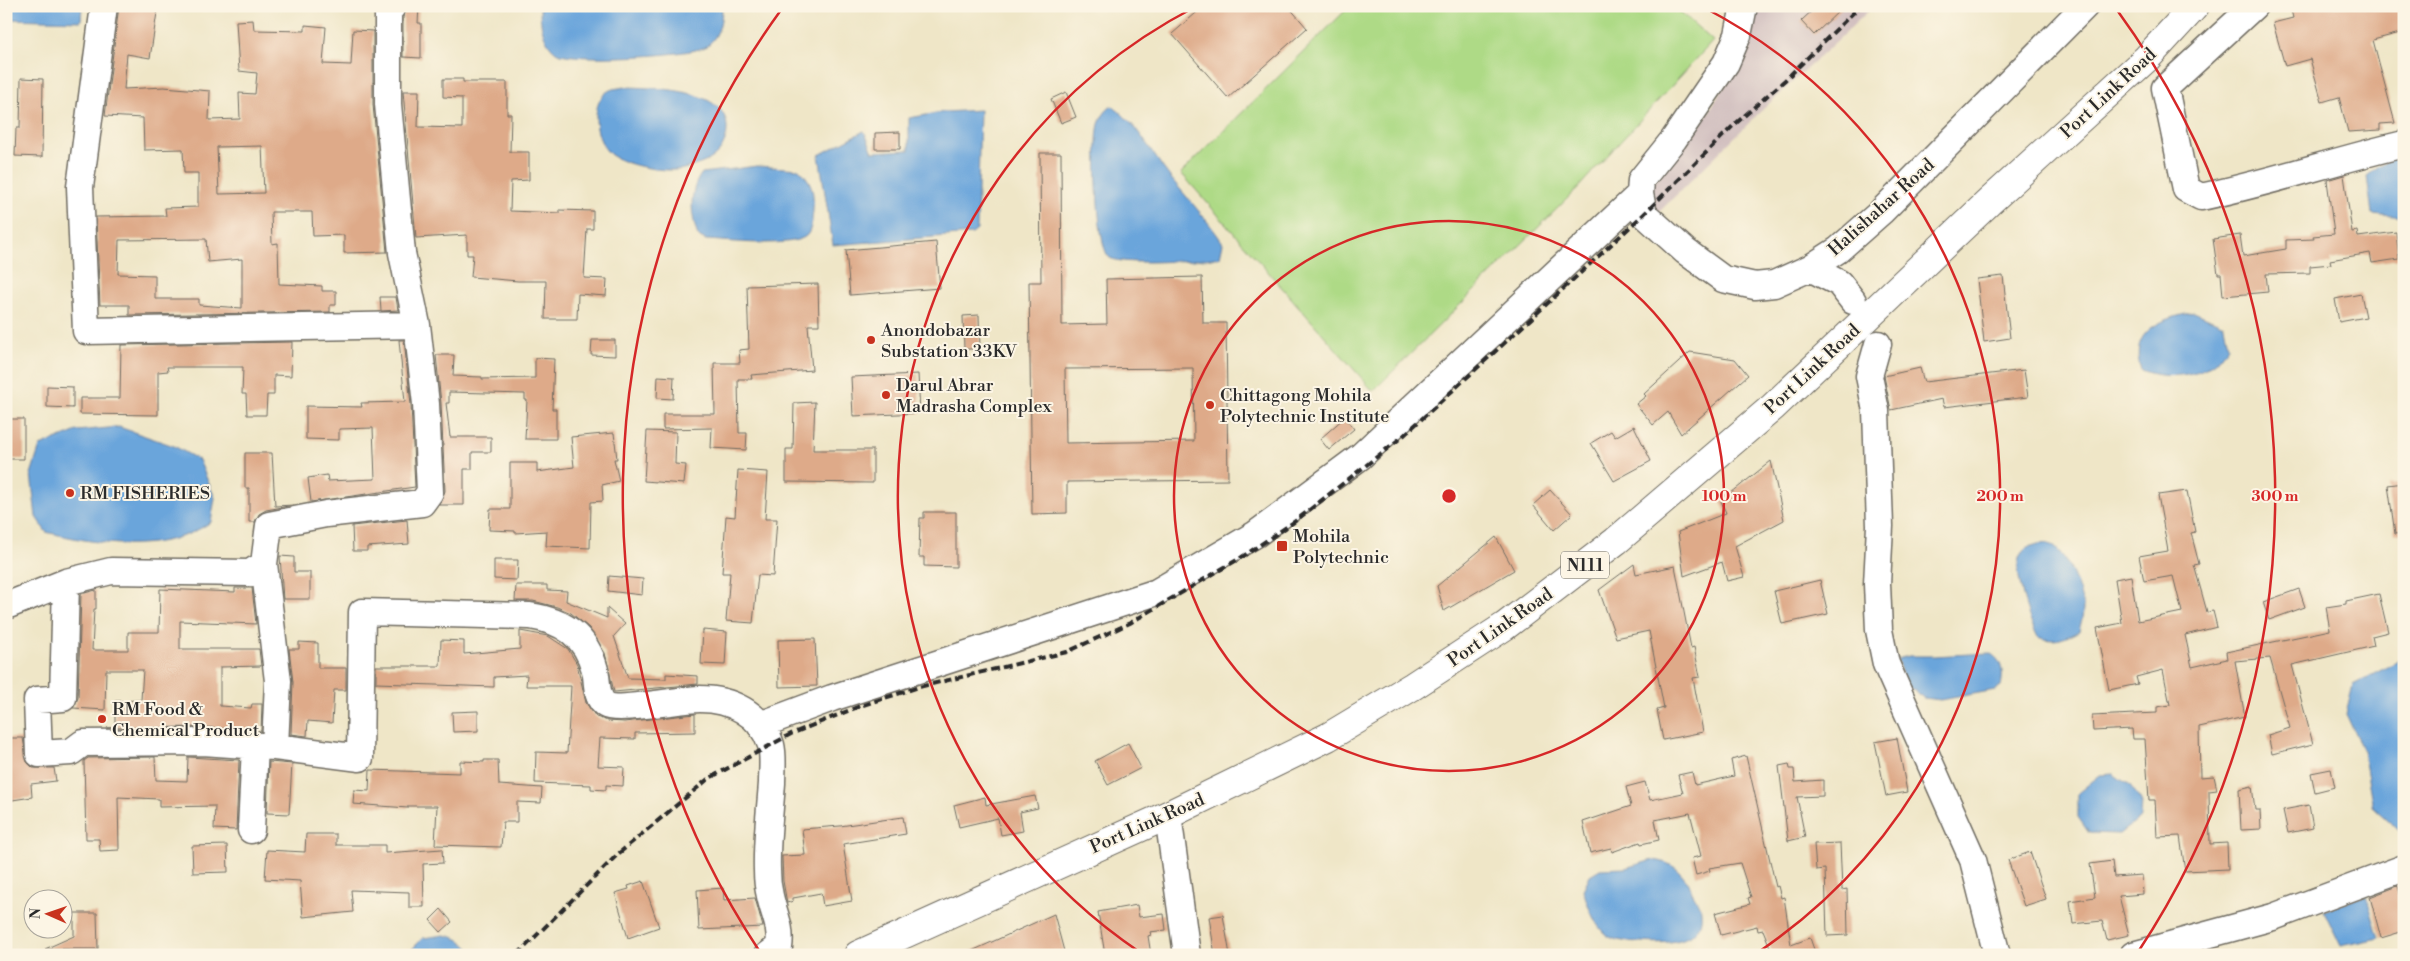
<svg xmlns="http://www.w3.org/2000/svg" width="2410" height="961" font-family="'Libre Bodoni',serif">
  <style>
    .industrial { fill: #d1bfbf }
    .green { fill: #aeda86; stroke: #6c8258 }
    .water { fill: #6ba5db; stroke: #4b6883 }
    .building { fill: #deaa89; fill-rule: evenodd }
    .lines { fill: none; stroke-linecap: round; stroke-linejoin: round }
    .minor-casing { stroke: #706c62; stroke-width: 29 }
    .highway-casing { stroke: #706c62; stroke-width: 30 }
    .minor { stroke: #fff; stroke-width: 26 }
    .highway { stroke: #fff; stroke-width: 28 }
    .rail { stroke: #2b2b2b; stroke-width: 4; stroke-dasharray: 8 4; stroke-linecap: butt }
    .ring { fill: none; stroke: #d62828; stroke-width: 2.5 }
    .poi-dot { fill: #c8321e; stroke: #fcf5e5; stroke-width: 2 }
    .labels { text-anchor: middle; stroke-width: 4; stroke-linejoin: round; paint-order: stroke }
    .shield { fill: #fcf5e5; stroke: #6a6863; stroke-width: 1 }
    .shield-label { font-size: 16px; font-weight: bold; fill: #2b2b2b }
    .street-label { font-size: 18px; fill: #2b2b2b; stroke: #fcf5e5 }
    .poi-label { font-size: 18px; fill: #2b2b2b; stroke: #fcf5e5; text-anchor: start }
    .centre { fill: #d62828; stroke: #fcf5e5; stroke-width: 2.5 }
    .ring-label { font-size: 15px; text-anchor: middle; font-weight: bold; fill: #d62828; stroke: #fcf5e5; stroke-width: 4; stroke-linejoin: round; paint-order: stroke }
  </style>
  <rect width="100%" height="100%" fill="#fcf5e5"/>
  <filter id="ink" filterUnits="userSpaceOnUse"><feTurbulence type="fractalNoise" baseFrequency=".02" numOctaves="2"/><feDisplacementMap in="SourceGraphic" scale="10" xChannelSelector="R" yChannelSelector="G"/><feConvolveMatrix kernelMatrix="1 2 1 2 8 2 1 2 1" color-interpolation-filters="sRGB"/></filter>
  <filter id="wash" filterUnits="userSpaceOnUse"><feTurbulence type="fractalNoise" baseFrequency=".0096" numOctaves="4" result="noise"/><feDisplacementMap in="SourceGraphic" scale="20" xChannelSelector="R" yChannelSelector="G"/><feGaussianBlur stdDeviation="1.12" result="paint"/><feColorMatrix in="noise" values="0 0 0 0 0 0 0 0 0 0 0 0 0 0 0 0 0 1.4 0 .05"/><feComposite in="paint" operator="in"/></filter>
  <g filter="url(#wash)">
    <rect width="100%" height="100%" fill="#efe6c7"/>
    <!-- industrial -->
    <path class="industrial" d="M1754,6h120l-112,104 -103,102 -15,-16 64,-83 23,-37z"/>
    <!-- green -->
    <path class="green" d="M1350,6h324l39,35 -139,151 -201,199 -192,-218z"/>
    <!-- water -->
    <path class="water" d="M6,6h76l-1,15 -75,-2z
      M540,6h182c0,15 -3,32 -17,41 -17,9 -134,15 -149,5 -14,-11 -16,-30 -16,-46z
      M625,87c31,1 112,1 101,50 -5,21 -21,26 -39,31 -17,6 -62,-2 -77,-14 -15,-13 -22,-53 0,-64 5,-2 11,-2 15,-3z
      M1112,106c26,18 39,47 58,71 18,22 37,42 53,66l-3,14c-17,3 -96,9 -110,1 -14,-9 -16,-116 -11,-134 3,-8 6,-13 13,-18z
      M980,110l-3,120 -5,4 -139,11 -14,-90 45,-24 9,21 36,-2v-32l35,-6z
      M2392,157l9,2 3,4v54l-32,-3 -5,-38z
      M757,166l42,3c14,14 15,22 14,42 -1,7 -1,20 -7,25 -14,12 -80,5 -100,4l-8,-4c-7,-20 -10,-45 4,-63z
      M2194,312l30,13 4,21c-4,5 -9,14 -15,18 -20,13 -51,15 -72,6 -13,-41 22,-51 53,-58z
      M119,427l55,19 25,14 16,38 -4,24c-48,33 -111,23 -165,10l-10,-15 -5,-43 9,-28 37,-15z
      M2038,544c3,0 8,-1 11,0 17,6 33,48 34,64 0,9 -2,15 -4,23 -15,8 -25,12 -41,6 -8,-14 -27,-70 -17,-83 4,-6 10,-8 17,-10z
      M1989,653c13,6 15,19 12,33l-6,4 -54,10 -18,-2 -8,-8 -9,-3 -9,-28 12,-3h25z
      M2404,658v177l-31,-28 -10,-56 -17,-37 7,-29z
      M2113,774l16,11 12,16 -1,17 -21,16 -30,-1 -11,-16v-24l22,-18z
      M1653,860c19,2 30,11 37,28 3,8 11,17 11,24 4,32 -38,32 -59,30 -14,-1 -28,1 -39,-10 -11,-12 -15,-28 -20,-42l7,-15 10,-6 25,-1z
      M2366,895l13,43 -38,8 -17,-35z
      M444,935c14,2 22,8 30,20h-68l17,-17z"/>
    <g id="blocks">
      <!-- building -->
      <path class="building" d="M119,6h39l-8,52 -23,-4 -3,35 40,-2 46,4 -1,29 31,-1 -1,-26 16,1 2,-21 -18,-2 -3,-50 17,-1 1,10 51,1v-6l21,2 -3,37 28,1 2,-35 20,1v74l14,147 -43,1v-18l-31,1 -1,-24h-41l1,32 6,-1 1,41 43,2v5h14v14h-6v7l-201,3v-10h-29l-4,-88 70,-1 -1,-8 33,-1v-34h-14l-1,-24 -39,1 -1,-32 -38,-2zM262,146l2,47 -45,1 -2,-47zM206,239l2,23 34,-3v49l-43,-3v-6h-44v-24l-37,-1 1,-34z
        M408,6h11l-1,17h3v35l-18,-1v-40z
        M1204,6h84l19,22 -79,70 -56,-64z
        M1817,6h27l-30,29 -13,-14z
        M2290,6h109l5,12v14l-31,8 22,83 -15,1v6l-32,2 -9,-35 -17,5 -12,-43 -25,7 -12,-43 20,-5z
        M21,78l22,1 -1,78 -27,-1 1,-28h4z
        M443,79h20v3h44v32h4l-1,38h19v28l-18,1 -1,30 49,2v-3l34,1v18h-6l-3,49 23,1 -1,17 -28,-2 -1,25h-32l1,-38h-28l-47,-4 2,-22h-6v-20l-51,3 -13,-147h16l-1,36 44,1v-30l-19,-1z
        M1066,92l10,25 -15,6 -10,-24z
        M900,132v17h-25v-16z
        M1040,153h21l1,172 45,-1 -1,-45 96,-2 1,46h23l2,157 -161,2v31l-35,1 -3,-232h12zM1193,368l1,73 -128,2 -1,-74z
        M2344,175l8,57 5,-1 1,6 38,-5 3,27 -27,4 -2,-10 -40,7 1,4 -21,2v7l-44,1 2,18 -45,4 -2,-22h-3l-5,-35 27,-4 3,21 43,-7v-9l28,-1 -1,-3 21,-2 -7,-54z
        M936,242l4,46 -90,7 -4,-45z
        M2003,276l7,62 -26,4 -7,-63z
        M818,284l1,41h-11l4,45 -61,5 1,4h-14l1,54h8l-1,17 -35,-2 1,-20 -49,1v-15h52l-1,-51h26l-1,-13 10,-1 -2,-63z
        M2361,294l5,23 -27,5 -4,-23z
        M380,297h16l2,13 -17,1z
        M979,315l1,34h-16l-1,-33z
        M399,340h5l7,65 4,82 -104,15 -3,-24 19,-3 1,6 47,-2 -2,-51 -34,1v11l-33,-1v-33l56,1 -1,-4 44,-1z
        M592,340h23v16l-24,-1z
        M292,342l-1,34 -17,-1v20h-7l-1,20h-19l-1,-21h-4l1,-27h-76l1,4 -10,1v43l-78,-1v-16h40l1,-53z
        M1690,352l45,7 13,16 -67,59 -13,-22 -15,13 -17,-21 10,-8 -2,-2z
        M436,355h18l-1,21 29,1v2l53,-1v-20l19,1 -2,50h4v30h-31l2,-39h-2v-6l-76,-2v11h-3l4,34h41v15h-19v17h-8v36h-25l6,-14 -4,-88z
        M1920,368l4,14 100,-12 4,27 -84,10 -2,-8 -51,11 -7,-34z
        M918,374l2,39 -67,3 -2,-39z
        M658,376l16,1 -1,22 -16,-1z
        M47,386l26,1v21l-26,-1z
        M815,402l-2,48h60v33l-87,-1v-33h7l1,-46z
        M1345,417l9,12 -25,21 -9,-11z
        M6,419h18v40h-18z
        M1634,426l17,35 -37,20 -23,-38 20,-12 4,6z
        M647,431l29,1 -1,32 11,1 -2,19 -40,-3z
        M614,433l3,26h-3l5,22 -17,4 1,16 -12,1 -1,46 -44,-2 1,-15 -32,2v-2l-26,-1 1,-21h20v-46h27v9l37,-5 -3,-30z
        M245,453h27l3,53 19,-1 -28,5 -7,4 -4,8h-6v-34h-4z
        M1771,461l13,59 -49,26 9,31 -17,4 -5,-19 -38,14 -6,-44 48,-19 -5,-12z
        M738,470l30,2 -3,47h12l-4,57 -15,-1 -5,48 -27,-2 4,-48h-8l4,-57 9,1z
        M2404,483v50l-9,1 -7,-49z
        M1550,490l22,24 -18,16 -21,-25z
        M2187,491l8,41 -4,1 8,31 -5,1 13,47 6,-1 4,16 -32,8 7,32 35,-8 -1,-7 104,-22 -4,-23 20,-3v-3l33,-7 9,38 -16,4 2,10 -82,19 21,79 -41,10 -4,-19 22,-7 -20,-70 -35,3 10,56 -46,10 1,50 14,-1 3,14 -8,1 1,53 17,-1 1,26 -43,2 -5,-35 -23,1 -2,-37h-6l-4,-61h-12l-1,-10 -39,2 -1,-15 65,-3v-6l13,-2 -7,-35 -27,7 2,7 -29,6 -12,-62 25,-5 -7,-44 16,-3 7,45 44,-9 -9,-36 -29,5 -5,-25 29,-5 -10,-56z
        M924,512h32v55l-32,-1v-9h-5l1,-39h4z
        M407,520l2,24 -42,3v4h-14l-1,-25z
        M1496,537l18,33 -70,41 -7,-25z
        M280,556l14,1v15h16v27h-27z
        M494,560h24l-1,20 -23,-1z
        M1634,564l2,10 39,-8 16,82 3,-1 6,30 -7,1 10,54 -40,8 -6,-30 7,-2 -15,-77 -33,7 -17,-48z
        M609,576l34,3 -1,16 -34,-4z
        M1820,580l8,34 -46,10 -8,-33z
        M516,585h31v5l20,1 -1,10 41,17v-10l18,16 -11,12 14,42 38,1v-5l32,2v8l-84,8 -9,-39 -16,-25 -18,-15 -14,-6 -24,-6h-18z
        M235,588h17l4,36 -76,-3v28h79l2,17 -41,1v39l31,2 1,-4h10l-1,27 -58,-4 -96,1 8,-1v-26l26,-1 2,-30h-37l-1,40 -32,-2 5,-10 3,-104 15,-4v19h-2l-2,41h36v-18h31l1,-43 75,3z
        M2299,589l6,18 -36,13 -6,-18z
        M703,630l24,2 -2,33 -24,-1z
        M520,631l28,5 20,13 9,15 9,39 10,14 12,4 16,1 71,-8v18l-60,1v6l-35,-1 -2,28 26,1 -1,19 -17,-1v5l-15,-1v-4l-56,-2 1,-31 31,1 4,-67h-45l1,-11 -33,2v10l-118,-4v-17h64l1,-26 23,1v13l56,-5z
        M815,639l2,47 -38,1 -1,-47z
        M299,642l19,1v25h28v22h-12l-2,33 -24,-2 -1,15 -16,-2 2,-52 -4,-33h10z
        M478,711v20l-25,1 -1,-20z
        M6,738h17l4,24 6,6h21l2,13 -25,3 1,13 -26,4z
        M1897,738l10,54 -21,4 -11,-54z
        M1128,743l13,25 -33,17 -13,-24z
        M1746,756l30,131 2,-1 3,12 3,-1 7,48 19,-7 6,17h-47l3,-3 -9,-22 -5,1 -1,-5 -36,9 -6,-22 35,-9 -2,-6 3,-1 -11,-34 -31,5 1,3 -14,4 -4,-17 9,-2 -11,-43 -35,7 4,20 -18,4 -1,-2 -28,10 -1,-4 -21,5 -7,-31 48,-16 -5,-19 19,-5 5,18 33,-7 -5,-18 14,-3 3,13 39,-9 -3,-16z
        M155,757l1,23 31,1 1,-24 51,3 -3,70 -22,-1 1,-23 -56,1v-8l-41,-2 1,53 -19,1 -1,-12h-13l-2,-78 4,-3z
        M484,760h14l1,25 43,3 -1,15 -24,-1v20h-14l-2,25 -66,-2 2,-39h-29v2l-55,-4 1,-14 15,1 1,-21 90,3v-12l24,1z
        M269,762l23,2 -3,50 -22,-1z
        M1789,764l1,5h4l1,13 28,-2v16l-26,1 8,40 -17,4 -9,-75z
        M2331,769l4,18 -20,5 -4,-19z
        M2252,786l3,24h5l1,19 -20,1 -2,-41z
        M1035,796l3,12 -18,4 3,19 -22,4 -3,-17 -39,9 -5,-22 31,-8 1,8z
        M2309,805l4,23 -25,5 -5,-23z
        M903,817l3,17 -63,10 9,57 -29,5 -2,-13 -28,5v3l-6,2 -4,-22 -1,-25 23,-1 -3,-26 38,-3z
        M306,834h30v11h49v8l57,-4 1,14 -20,1 1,43h-15v-15l-58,-2 2,22 -50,5 -3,-36 -35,-2 2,-29 38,2z
        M1840,843l2,47 5,-1 1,46 -21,1 -2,-67 -9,1 -2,-26z
        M227,845l1,27 -35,1 -1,-27z
        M2030,852l16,47 -22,7 -16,-46z
        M2112,861l2,16 28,-2 1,19 -24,2 10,39 -22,5 -5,-19 -29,3 -3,-23 25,-4 -5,-33z
        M643,881l16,46 -31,11 -13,-45 14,-4 -1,-3z
        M2398,886l6,22v23l-23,7 -11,-41z
        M723,888l1,12 31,-2 8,29 -64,3 -2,-40z
        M1137,905l2,12 25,-3 2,16 -16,2 1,3 -3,1 3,19h-46l-7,-43z
        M441,909l11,13 -11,10 -11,-12z
        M74,913h23l1,36h-53l29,-13z
        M1054,914l11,41h-102z
        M1223,915l7,40h-15l-6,-38z"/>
    </g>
  </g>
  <g filter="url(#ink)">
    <use href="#blocks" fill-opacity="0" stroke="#706c62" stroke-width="1"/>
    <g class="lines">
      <defs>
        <path id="minor" d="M104,6l-24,181 6,144 331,-6
          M1744,6l-6,29 -12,28 -52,76 -33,41 -1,14 4,20 41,37 38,28 32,7 19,-2 36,-16 28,-18 43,-38 204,-206
          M2254,6l-89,82 21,101 15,8c68,-14 135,-37 203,-53
          M1810,268l29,15 14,18
          M1878,344l-9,32 7,35 4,115 -3,58 2,46 7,34 87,196 24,95
          M264,564l14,117 -3,66
          M66,582l-3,116 -26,2 2,54 32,-2 12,-9 120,-1 72,5 85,11 2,-146 168,4c33,5 56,19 65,54 3,11 0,28 11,35 11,7 75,-6 94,-6 30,0 61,14 71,46 3,12 1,26 1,38 -2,29 -6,58 -5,87 0,8 1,18 3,26 4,19 12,31 9,51l-11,8
          M6,606l60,-24 45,-11 139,2 14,-9 5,-39 57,-11 96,-11 8,-11 -4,-88 -9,-79 -15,-72 -14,-149v-92l5,-6
          M760,725l72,-27 325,-106 99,-58 105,-78 279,-262
          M1168,815l19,140
          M251,830l4,-84
          M2133,955l140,-38 131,-49"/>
        <path id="highway" d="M858,955l310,-140 160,-78 85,-51 92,-60 111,-85 157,-134 216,-205 158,-144 48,-52"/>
      </defs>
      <!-- minor casing -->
      <use href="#minor" class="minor-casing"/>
      <!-- highway casing -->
      <use href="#highway" class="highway-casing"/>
      <!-- minor -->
      <use href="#minor" class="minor"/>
      <!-- highway -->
      <use href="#highway" class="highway"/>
      <!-- rail -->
      <path class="rail" d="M517,955l101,-101 90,-75 83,-45 69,-28 59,-19 148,-35 63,-29 112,-66 52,-35 108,-85 134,-123 108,-100 90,-89 51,-45 75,-74"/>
    </g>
  </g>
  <!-- distance rings -->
  <g class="ring">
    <circle cx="1449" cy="496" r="275"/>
    <path d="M1141 953A551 551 0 0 1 1195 7M1703 7A551 551 0 0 1 1757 953"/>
    <path d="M760 952A826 826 0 0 1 781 10M2117 10A826 826 0 0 1 2138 952"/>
  </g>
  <!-- markers -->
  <g class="poi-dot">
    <circle cx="871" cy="340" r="5"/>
    <circle cx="886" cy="395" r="5"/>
    <circle cx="1210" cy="405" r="5"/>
    <circle cx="70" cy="493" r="5"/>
    <rect x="1276" y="540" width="12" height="12" rx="2.5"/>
    <circle cx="102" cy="719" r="5"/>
  </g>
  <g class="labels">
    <!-- shield labels -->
    <rect class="shield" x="1561" y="551.5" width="48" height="27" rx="4"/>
    <g class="shield-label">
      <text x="1585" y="571">N111</text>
    </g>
    <!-- street labels -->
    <g class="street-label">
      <text transform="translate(2108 93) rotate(-43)" y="6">Port Link Road</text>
      <text transform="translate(1881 207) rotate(-42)" y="6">Halishahar Road</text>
      <text transform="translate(1812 369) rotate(-43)" y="6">Port Link Road</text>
      <text transform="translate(1500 627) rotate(-35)" y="6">Port Link Road</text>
      <text transform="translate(1147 823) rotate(-24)" y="6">Port Link Road</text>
    </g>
    <!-- poi labels -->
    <g class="poi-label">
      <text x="881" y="336">Anondobazar<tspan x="881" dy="21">Substation 33KV</tspan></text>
      <text x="896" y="391">Darul Abrar<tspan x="896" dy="21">Madrasha Complex</tspan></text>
      <text x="1220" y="401">Chittagong Mohila<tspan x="1220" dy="21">Polytechnic Institute</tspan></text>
      <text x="80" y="499">RM FISHERIES</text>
      <text x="1293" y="542">Mohila<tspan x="1293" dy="21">Polytechnic</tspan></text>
      <text x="112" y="715">RM Food &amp;<tspan x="112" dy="21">Chemical Product</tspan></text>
    </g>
  </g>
  <circle cx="1449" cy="496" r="8" class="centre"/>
  <g class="ring-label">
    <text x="1724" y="501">100 m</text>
    <text x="2000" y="501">200 m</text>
    <text x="2275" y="501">300 m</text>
  </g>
  <!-- margin -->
  <rect width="2410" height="961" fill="none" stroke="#fcf5e5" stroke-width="25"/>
  <!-- north arrow -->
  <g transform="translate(48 914) rotate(272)"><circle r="24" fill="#fcf5e5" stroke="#a8a49b"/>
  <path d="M0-4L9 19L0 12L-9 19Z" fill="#c8321e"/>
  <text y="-8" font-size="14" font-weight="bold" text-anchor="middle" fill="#2b2b2b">N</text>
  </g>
</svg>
